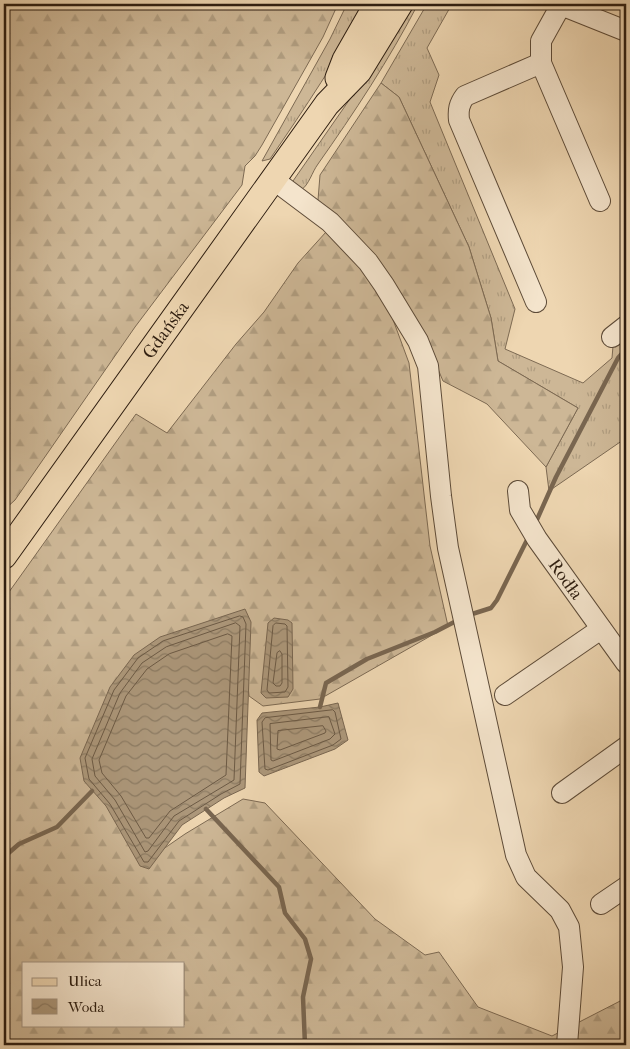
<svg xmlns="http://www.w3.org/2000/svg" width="630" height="1049" font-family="'IM FELL French Canon',serif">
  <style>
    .grass { fill: url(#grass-tufts); stroke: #7d6a53 }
    .forest { fill: url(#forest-firs); stroke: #7d6a53; fill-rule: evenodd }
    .water { fill: url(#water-waves); stroke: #796650 }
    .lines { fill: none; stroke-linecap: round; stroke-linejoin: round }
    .shore { stroke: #6c5a45; stroke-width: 1 }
    .stream { stroke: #796650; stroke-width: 4.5 }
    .minor-casing { stroke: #5d4b38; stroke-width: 22 }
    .major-casing { stroke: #2d1d10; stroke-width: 27 }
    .minor { stroke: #f4e4cc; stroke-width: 20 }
    .major { stroke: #eed6b1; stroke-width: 25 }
    .labels { text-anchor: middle; stroke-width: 4; stroke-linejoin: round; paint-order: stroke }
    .street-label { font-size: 18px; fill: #2d1d10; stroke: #f4e4cc }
  </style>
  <defs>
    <pattern id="grass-tufts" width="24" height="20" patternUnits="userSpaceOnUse" patternTransform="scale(1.25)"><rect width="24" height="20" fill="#cdb796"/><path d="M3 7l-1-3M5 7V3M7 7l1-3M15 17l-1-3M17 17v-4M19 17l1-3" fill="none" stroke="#b09d80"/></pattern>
    <pattern id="forest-firs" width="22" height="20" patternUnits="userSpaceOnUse" patternTransform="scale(1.25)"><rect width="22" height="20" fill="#cdb796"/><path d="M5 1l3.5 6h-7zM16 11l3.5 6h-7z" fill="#b09d80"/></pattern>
    <pattern id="water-waves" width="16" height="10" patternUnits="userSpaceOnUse" patternTransform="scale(1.25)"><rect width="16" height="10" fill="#ac977a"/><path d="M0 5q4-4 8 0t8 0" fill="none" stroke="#8c7b63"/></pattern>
  </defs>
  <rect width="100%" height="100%" fill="#eed6b1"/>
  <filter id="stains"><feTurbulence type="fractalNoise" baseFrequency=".004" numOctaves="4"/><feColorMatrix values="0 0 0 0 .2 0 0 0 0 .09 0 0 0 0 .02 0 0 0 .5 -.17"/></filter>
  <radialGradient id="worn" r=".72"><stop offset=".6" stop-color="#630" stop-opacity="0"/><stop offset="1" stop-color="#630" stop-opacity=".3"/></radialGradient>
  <!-- grass -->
  <path class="grass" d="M347,4h21c-30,54 -63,104 -98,155l-8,2 68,-122z
    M410,4h8c-29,56 -64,109 -100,160 -6,8 -9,21 -17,26l-8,-7v-2l75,-108z
    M427,4h25l-25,44 12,27 -9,27 85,207 -10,40 78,34 29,-25 1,-12 13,-11v35l-1,7 1,2v59l-77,53 -3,-24 32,-59 -80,-47 -7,-43 -22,-71 -70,-150 -18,-14z"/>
  <!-- forest -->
  <path class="forest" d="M4,4h334l-15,33 -61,108 -7,11 -10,10 -3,19 -107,142 -120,173 -11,10z
    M381,83l18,14 70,150 22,71 7,43 80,47 -32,59 -59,-63 -44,-23 -16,-38 -55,-85 -54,-58 2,-25z
    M333,230l48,57 28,76 21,183 18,80 -128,73 -57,7 -14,-10 -7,-78 -86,236 29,-20 58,-35 22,4 110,116 50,36 14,-3 39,55 74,29 74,-38v47h-622v-446l132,-185 31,19 69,-89 28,-32 34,-49 28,-31zM24,963h160v62h-160z"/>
  <!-- water -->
  <path class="water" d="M245,609l6,13 -6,166 -21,10 -42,27 -33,44 -9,-3 -34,-60 -22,-25 -4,-23 30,-71 24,-32 26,-18z
    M274,618l14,2 4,3 1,66 -5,8 -22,1 -5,-5 7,-70z
    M338,703l10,37 -13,9 -71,27 -5,-4 -2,-52 5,-7 58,-6z"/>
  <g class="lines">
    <!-- shore -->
    <path class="shore" d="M240,616l3,1 3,7 -6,160 -19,10 -42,27 -31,41h-4l-34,-58 -21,-25 -4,-21 29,-68 24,-32 25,-17z
      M236,623l4,3 -6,154 -60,36 -26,35 -3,1 -30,-52 -20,-24 -3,-17 28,-66 22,-30 24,-16z
      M276,623l9,1 2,2 1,61 -3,5 -16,1 -2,-3 6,-64z
      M228,634l4,2 -6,139 -56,36 -21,27h-3l-25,-42 -19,-23 -3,-13 27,-64 21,-27 22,-15z
      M280,651l2,3v29l-2,3h-4l-3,-3 4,-30z
      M333,710l2,2 6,27 -8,6 -65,25 -3,-1 -3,-47 3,-4z
      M329,717l6,17 -5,5 -57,22 -2,-1 -1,-36z
      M323,726l3,5 -1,2 -45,17 -3,-1 1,-18z"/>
    <!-- stream -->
    <path class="stream" d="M535,524l21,-47 62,-119 8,-9
      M469,615l22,-7 6,-8 31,-62
      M320,707l6,-24 41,-24 68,-27 25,-13
      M206,809l73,78 6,26 20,26 6,20 -8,38 2,48
      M4,857l15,-13 38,-17 35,-36"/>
    <defs>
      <g id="minor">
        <path d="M274,180l56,42 38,40 16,23 34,56 10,25 13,130 7,52 68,307 10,22 34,33 9,17 4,40 -6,78"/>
        <path d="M600,201l-59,-138v-22l20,-36 65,26"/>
        <path d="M536,302l-77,-182c-1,-10 0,-16 6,-24l76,-33"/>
        <path d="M612,337l14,-11"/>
        <path id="s1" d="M518,491l2,19 17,29 89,124"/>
        <path d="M505,695l96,-66"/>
        <path d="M562,793l64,-46"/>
        <path d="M601,904l25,-17"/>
      </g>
      <g id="major">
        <path d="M338,78l7,-18 32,-56"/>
        <path id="s2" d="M4,556l323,-452 32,-33 41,-67"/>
      </g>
    </defs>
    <!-- minor casing -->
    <use href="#minor" class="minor-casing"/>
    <!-- major casing -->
    <use href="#major" class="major-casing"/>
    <!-- minor -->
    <use href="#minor" class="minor"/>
    <!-- major -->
    <use href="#major" class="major"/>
  </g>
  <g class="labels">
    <!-- street labels -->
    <g class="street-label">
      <text dy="6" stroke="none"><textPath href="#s2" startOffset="278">Gdańska</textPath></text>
      <text dy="6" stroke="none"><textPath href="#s1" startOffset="102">Rodła</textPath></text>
    </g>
  </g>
  <!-- margin -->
  <rect width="630" height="1049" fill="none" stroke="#eed6b1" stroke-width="20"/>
  <rect x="5" y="5" width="620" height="1039" fill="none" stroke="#2d1d10" stroke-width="2.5"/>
  <rect x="10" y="10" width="610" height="1029" fill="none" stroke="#2d1d10"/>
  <!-- legend -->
  <rect x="22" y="962" width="162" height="65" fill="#f4e4cc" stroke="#a49481"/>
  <rect x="32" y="978" width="25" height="8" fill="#eed6b1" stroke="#a49481"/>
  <text x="68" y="986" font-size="15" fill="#2d1d10">Ulica</text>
  <rect x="32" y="999" width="25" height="15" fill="url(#water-waves)" stroke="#a49481"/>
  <text x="68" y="1012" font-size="15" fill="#2d1d10">Woda</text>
  <rect width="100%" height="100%" filter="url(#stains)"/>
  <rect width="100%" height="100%" fill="url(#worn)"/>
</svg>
